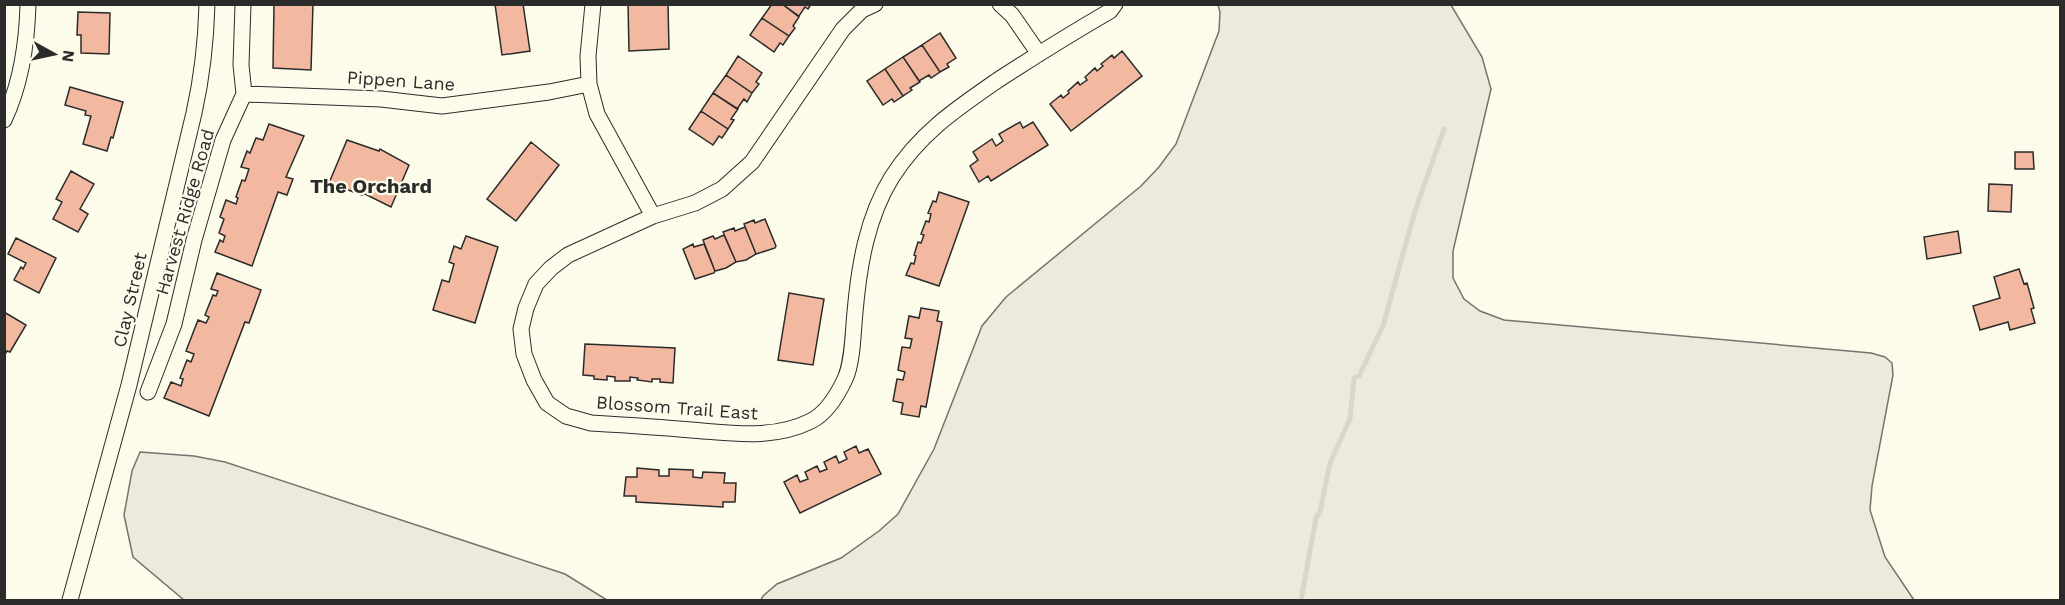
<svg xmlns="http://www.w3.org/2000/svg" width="2065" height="605" font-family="'Work Sans',sans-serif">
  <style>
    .green { fill: #ecebdb; stroke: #74746e; stroke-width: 1.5 }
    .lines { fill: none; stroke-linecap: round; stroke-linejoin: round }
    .stream { stroke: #d8d7c9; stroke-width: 5 }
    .building { fill: #f2b8a0; stroke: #2b2b2b; stroke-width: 1.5 }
    .minor-casing { stroke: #2b2b2b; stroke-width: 17 }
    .minor { stroke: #fdfbea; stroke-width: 15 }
    .labels { text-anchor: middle; stroke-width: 4.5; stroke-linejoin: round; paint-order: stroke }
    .street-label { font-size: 18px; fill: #2b2b2b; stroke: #fdfbea }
    .neighbourhood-label { font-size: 20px; font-weight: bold; fill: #2b2b2b; stroke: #fdfbea }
  </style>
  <rect width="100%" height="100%" fill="#fdfbea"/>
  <!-- green -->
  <path class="green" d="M1218,5h233l31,52 9,32 -38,162v27l11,21 16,12 24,9 367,33 14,4 7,6 1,12 -21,111 -2,24 15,47 29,43h-1153l2,-4 14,-12 64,-26 38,-27 19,-17 36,-65 48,-123 24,-29 135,-111 18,-19 17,-23 43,-113 1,-19z
    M140,452l54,4 31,6 340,112 42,26h-423l-51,-43 -9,-42 8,-44z"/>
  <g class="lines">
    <!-- stream -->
    <path class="stream" d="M1301,600l15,-82 4,-6 10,-49 20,-44 4,-41 5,-2 24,-50 32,-115 29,-82"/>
  </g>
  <!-- building -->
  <path class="building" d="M274,4h39l-2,66 -38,-2z
    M495,4h28l7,47 -28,4z
    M628,4h40l1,45 -40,2z
    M772,4h10l17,13 -6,9 2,2 -6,8 -27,-18z
    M782,4h29l-3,5 -3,-2 -6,9z
    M78,12l32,1 -1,41 -28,-1v-18h-4z
    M762,18l27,18 -6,9 -3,-2 -6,9 -24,-17z
    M940,33l16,25 -9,6 2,3 -9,5 -18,-27z
    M922,45l18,27 -9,6 -2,-3 -10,6 -16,-24z
    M1122,51l20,25 -71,55 -21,-27 11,-9 2,3 6,-5 -1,-2 10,-9 2,3 7,-5 -2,-3 10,-9 2,3 6,-5 -2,-2 11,-9 2,3z
    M738,56l24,17 -6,9 3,2 -7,9 -26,-18z
    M903,57l17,25 -10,6 2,2 -9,6 -18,-27z
    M885,69l18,27 -9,6 -2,-3 -9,6 -16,-24z
    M726,75l26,18 -5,9 -3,-3 -7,10 -24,-16z
    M70,87l53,15 -10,36 -2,-1 -4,14 -24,-7 8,-28 -6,-1 1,-4 -21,-6z
    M713,93l25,16 -7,10 3,1 -6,9 -27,-18z
    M701,111l27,18 -6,9 -3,-2 -6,9 -24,-16z
    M1020,122l3,6 10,-6 15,23 -57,36 -3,-5 -9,6 -9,-16 8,-6 -5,-8 19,-13 4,7 7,-5 -4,-7z
    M269,124l35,12 -18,41 7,2 -6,16 -9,-3 -26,74 -37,-14 5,-12 3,2 2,-6 -6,-3 5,-14 -4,-2 6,-17 10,4 2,-6 -2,-1 6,-17 3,1 4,-12 -8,-2 6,-16 3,2 6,-15 7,2z
    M347,140l32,11 1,-2 29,16 -18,42 -28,-14 -1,2 -33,-12z
    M531,142l28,23 -43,56 -29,-22z
    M2015,152h18l1,17h-19z
    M71,171l23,13 -14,25 8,5 -10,18 -25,-13 9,-17 -6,-3z
    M1989,184l23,1 -1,27 -23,-1z
    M939,192l30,10 -30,84 -33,-11 5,-12 3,1 2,-8 -2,-1 4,-13 3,1 3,-8 -3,-1 5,-13 3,1 2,-8 -3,-1 5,-12 3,1z
    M765,219l11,27 -1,2 -19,6 -12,-30 10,-4 1,3z
    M745,227l11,27 -10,6 -10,2 -13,-30 11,-4 1,3z
    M1958,231l3,22 -34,6 -3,-22z
    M724,235l12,27 -10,6 -11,3 -12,-31 10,-4 2,3z
    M466,236l32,11 -23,76 -42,-13 9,-30 7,2 5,-18 -5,-2 5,-16 7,3z
    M16,238l40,20 -17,35 -25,-13 7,-13 2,2 3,-6 -18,-9z
    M693,244l1,3 10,-3 11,27 -1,2 -19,6 -12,-30z
    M2019,269l5,15 3,-1 7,25 -3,1 4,14 -25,7 -2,-8 -28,8 -7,-24 27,-8 -6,-21z
    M217,273l44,17 -12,33 -4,-1 -36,94 -45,-18 7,-16 10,4 2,-7 -3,-1 7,-18 4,2 3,-8 -8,-3 12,-31 8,3 3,-6 -4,-2 8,-20 3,1 2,-5 -7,-2z
    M789,293l35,6 -11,66 -35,-5z
    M921,308l18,3 -2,10 5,1 -16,85 -5,-1 -2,11 -18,-3 2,-11 -10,-2 4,-22 6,1 2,-8 -7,-2 4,-23 8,1 2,-9 -7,-1 4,-22 10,2z
    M4,312l22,13 -16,27 -3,-1 -3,5z
    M585,344l90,4 -2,35 -13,-1v-3h-8v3l-15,-2 1,-2 -8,-1v4h-15v-4l-8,-1v4l-13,-1v-3l-11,-1z
    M856,446l3,7 9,-4 13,25 -81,39 -16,-31 13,-7 3,7 8,-3 -3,-7 12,-6 3,6 7,-3 -3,-7 12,-6 3,7 8,-4 -3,-7z
    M637,468l22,2v6h10v-7l24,1v7l9,1 1,-6 22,1 -1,10h12l-1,19h-12v5l-87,-5v-6h-12l2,-19h11z"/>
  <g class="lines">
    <defs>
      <path id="minor" d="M593,4l-5,52 1,28 8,30 56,102
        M875,4l-13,6 -19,19 -91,133 -30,27 -27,14 -42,13 -85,39 -17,13 -15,16 -10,24 -5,21 3,25 10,26 13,23 19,13 25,7c34,2 67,4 100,7 41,3 82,10 120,-9 16,-8 27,-27 34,-42 8,-17 8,-48 10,-67 4,-46 12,-95 37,-135 28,-44 64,-68 106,-97 37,-24 74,-47 112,-69l5,-7
        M1000,4l12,11 27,39
        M244,94l137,5 61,7 107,-14 40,-8
        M4,120c17,-36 23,-76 24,-116
        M148,392l26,-68 20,-84 29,-100 21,-46 -3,-29 2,-61
        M70,600l59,-215 65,-272c8,-36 12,-71 13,-109"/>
    </defs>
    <!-- minor casing -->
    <use href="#minor" class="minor-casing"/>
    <!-- minor -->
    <use href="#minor" class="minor"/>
  </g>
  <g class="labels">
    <!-- street labels -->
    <g class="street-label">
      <text transform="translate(401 81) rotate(4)" y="6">Pippen Lane</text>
      <text transform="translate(185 212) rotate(-74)" y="6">Harvest Ridge Road</text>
      <text transform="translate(130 300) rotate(-77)" y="6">Clay Street</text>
      <text transform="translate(677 408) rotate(4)" y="6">Blossom Trail East</text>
    </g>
    <!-- neighbourhood labels -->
    <g class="neighbourhood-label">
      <text x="371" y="193">The Orchard</text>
    </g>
  </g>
  <!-- border -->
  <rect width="2065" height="605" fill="none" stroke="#2b2b2b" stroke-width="12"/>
  <!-- north arrow -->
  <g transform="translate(54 54) rotate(98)" stroke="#fdfbea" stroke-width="4.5" paint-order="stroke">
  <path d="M0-4.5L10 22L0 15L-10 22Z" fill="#2b2b2b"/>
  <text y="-9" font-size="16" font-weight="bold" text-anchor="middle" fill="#2b2b2b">N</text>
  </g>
</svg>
